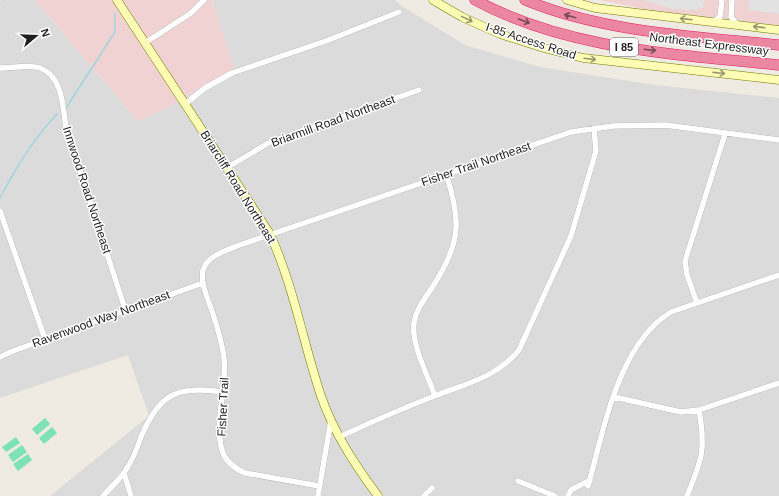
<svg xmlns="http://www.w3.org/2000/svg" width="779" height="496" font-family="Helvetica,sans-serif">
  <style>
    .residential { fill: #dcdbdb }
    .commercial { fill: #f1d2d2 }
    .pitch { fill: #7de2b5 }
    .parking { fill: #e2e2e2 }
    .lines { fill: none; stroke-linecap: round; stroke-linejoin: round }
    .stream { stroke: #a1d5df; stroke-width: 1.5 }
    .minor-casing { stroke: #a5a5a5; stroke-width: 6 }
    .secondary-casing { stroke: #747a00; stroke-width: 9 }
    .motorway-casing { stroke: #e21c6b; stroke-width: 11 }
    .minor { stroke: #fff; stroke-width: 5.5 }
    .secondary { stroke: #fcfcb4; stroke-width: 8 }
    .motorway { stroke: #eb87a0; stroke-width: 10 }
    .oneway { stroke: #7a4d58 }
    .oneway2 { stroke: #989870 }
    .labels { text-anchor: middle; stroke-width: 3; stroke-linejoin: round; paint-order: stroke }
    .shield { fill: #fff; stroke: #626262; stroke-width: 1 }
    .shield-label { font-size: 11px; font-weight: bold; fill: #1e1e1e }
    .street-label { font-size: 12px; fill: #1e1e1e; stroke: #fff }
  </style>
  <rect width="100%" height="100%" fill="#efebe3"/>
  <!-- residential -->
  <path class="residential" d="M2,0h33l103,121 96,-53 -22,-68h183l8,7 62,38 75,22 115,18 124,13v398h-729l99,-80 -21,-61 -128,43v-397z"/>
  <!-- commercial -->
  <path class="commercial" d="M35,0h177l22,68 -69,41 -27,12z
    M599,0h180v31l-48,-4z"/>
  <!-- pitch -->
  <path class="pitch" d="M45,418l5,6 -13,11 -5,-6z
    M52,427l5,6 -13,11 -5,-6z
    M16,437l4,6 -14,9 -4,-5z
    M22,445l5,7 -14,10 -5,-7z
    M28,454l4,6 -14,11 -5,-7z"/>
  <!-- parking -->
  <path class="parking" d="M644,0h60l-1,8 -5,-1v3l-26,-1z
    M749,0h30v14l-31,-4z"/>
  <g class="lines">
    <!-- stream -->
    <path class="stream" d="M66,108l49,-76v-19
      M0,198c16,-30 33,-59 57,-84"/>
    <defs>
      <path id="minor" d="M732,0l-1,17 6,7
        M713,22l7,-5 2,-17
        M145,43l46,-30 13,-13
        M0,68c12,0 29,-4 40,0 23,8 23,41 26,60l59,181
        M185,104l20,-16 27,-15 94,-32 73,-29
        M228,167l42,-25 149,-52
        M0,211l45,128
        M697,303l-10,-28 -2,-14 40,-127
        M0,357l13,-6 190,-68
        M435,396c-7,-20 -24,-52 -21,-73 2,-15 13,-27 21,-40 26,-41 26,-64 11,-109
        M614,397l67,15 18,-2 80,-27
        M339,437c31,-14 63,-29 96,-41 31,-12 62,-19 84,-46l52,-114 25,-85 -2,-23
        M124,473l7,23
        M518,481l37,15
        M319,486l-74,-13c-10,-4 -20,-12 -23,-23 -8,-28 5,-62 2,-92 -2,-16 -7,-32 -12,-47 -4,-13 -12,-27 -9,-41 4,-14 22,-19 34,-24l334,-114 42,-6 52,-1 114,15
        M588,486c16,-56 30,-142 83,-174l108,-37
        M103,496c7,-8 15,-15 21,-23 7,-10 13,-24 17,-36 18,-43 36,-52 82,-45
        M318,496l13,-76
        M424,496l8,-8
        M568,496l3,-6 19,-10
        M687,496c15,-37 19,-46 12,-86"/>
      <path id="secondary" d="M117,0l153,234c24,53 33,108 51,162 13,37 34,69 57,100
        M433,0l29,17 38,17 44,14 39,10 196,22
        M567,0l28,8 184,22"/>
      <path id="motorway" d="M475,0c93,50 201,54 304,65
        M525,0c80,33 169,36 254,45"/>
    </defs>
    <!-- minor casing -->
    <use href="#minor" class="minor-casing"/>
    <!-- secondary casing -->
    <use href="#secondary" class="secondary-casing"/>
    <!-- motorway casing -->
    <use href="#motorway" class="motorway-casing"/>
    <!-- minor -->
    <use href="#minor" class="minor"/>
    <!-- secondary -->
    <use href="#secondary" class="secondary"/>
    <!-- motorway -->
    <use href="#motorway" class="motorway"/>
  </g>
  <!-- one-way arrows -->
  <defs><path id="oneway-shaft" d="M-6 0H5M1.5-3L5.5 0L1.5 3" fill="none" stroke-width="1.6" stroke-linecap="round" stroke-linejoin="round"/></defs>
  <g class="oneway">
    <use href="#oneway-shaft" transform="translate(570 16) rotate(-164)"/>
    <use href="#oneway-shaft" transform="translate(524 21) rotate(20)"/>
    <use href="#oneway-shaft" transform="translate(650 50) rotate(7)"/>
  </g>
  <g class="oneway2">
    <use href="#oneway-shaft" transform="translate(467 19) rotate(26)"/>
    <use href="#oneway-shaft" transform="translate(686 19) rotate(-173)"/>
    <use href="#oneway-shaft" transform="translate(759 27) rotate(-173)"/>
    <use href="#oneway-shaft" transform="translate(590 59) rotate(7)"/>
    <use href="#oneway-shaft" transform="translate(719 73) rotate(6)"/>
  </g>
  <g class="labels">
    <!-- shield labels -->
    <rect class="shield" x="610" y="38" width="28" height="18" rx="3"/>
    <g class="shield-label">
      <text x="624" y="51">I 85</text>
    </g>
    <!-- street labels -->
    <g class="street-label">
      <text transform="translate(531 41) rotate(18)" y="4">I-85 Access Road</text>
      <text transform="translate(709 44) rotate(7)" y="4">Northeast Expressway</text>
      <text transform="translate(333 121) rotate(-20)" y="4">Briarmill Road Northeast</text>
      <text transform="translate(476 164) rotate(-19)" y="4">Fisher Trail Northeast</text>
      <text transform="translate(238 187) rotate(58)" y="4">Briarcliff Road Northeast</text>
      <text transform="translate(87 190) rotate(72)" y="4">Innwood Road Northeast</text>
      <text transform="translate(101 319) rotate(-20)" y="4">Ravenwood Way Northeast</text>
      <text transform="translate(223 407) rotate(-87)" y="4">Fisher Trail</text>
    </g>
  </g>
  <!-- north arrow -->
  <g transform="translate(36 36) rotate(71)" stroke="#ffffff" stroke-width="3" paint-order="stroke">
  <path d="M0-3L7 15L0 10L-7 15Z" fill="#1e1e1e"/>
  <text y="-6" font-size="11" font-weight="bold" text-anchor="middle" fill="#1e1e1e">N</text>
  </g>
</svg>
